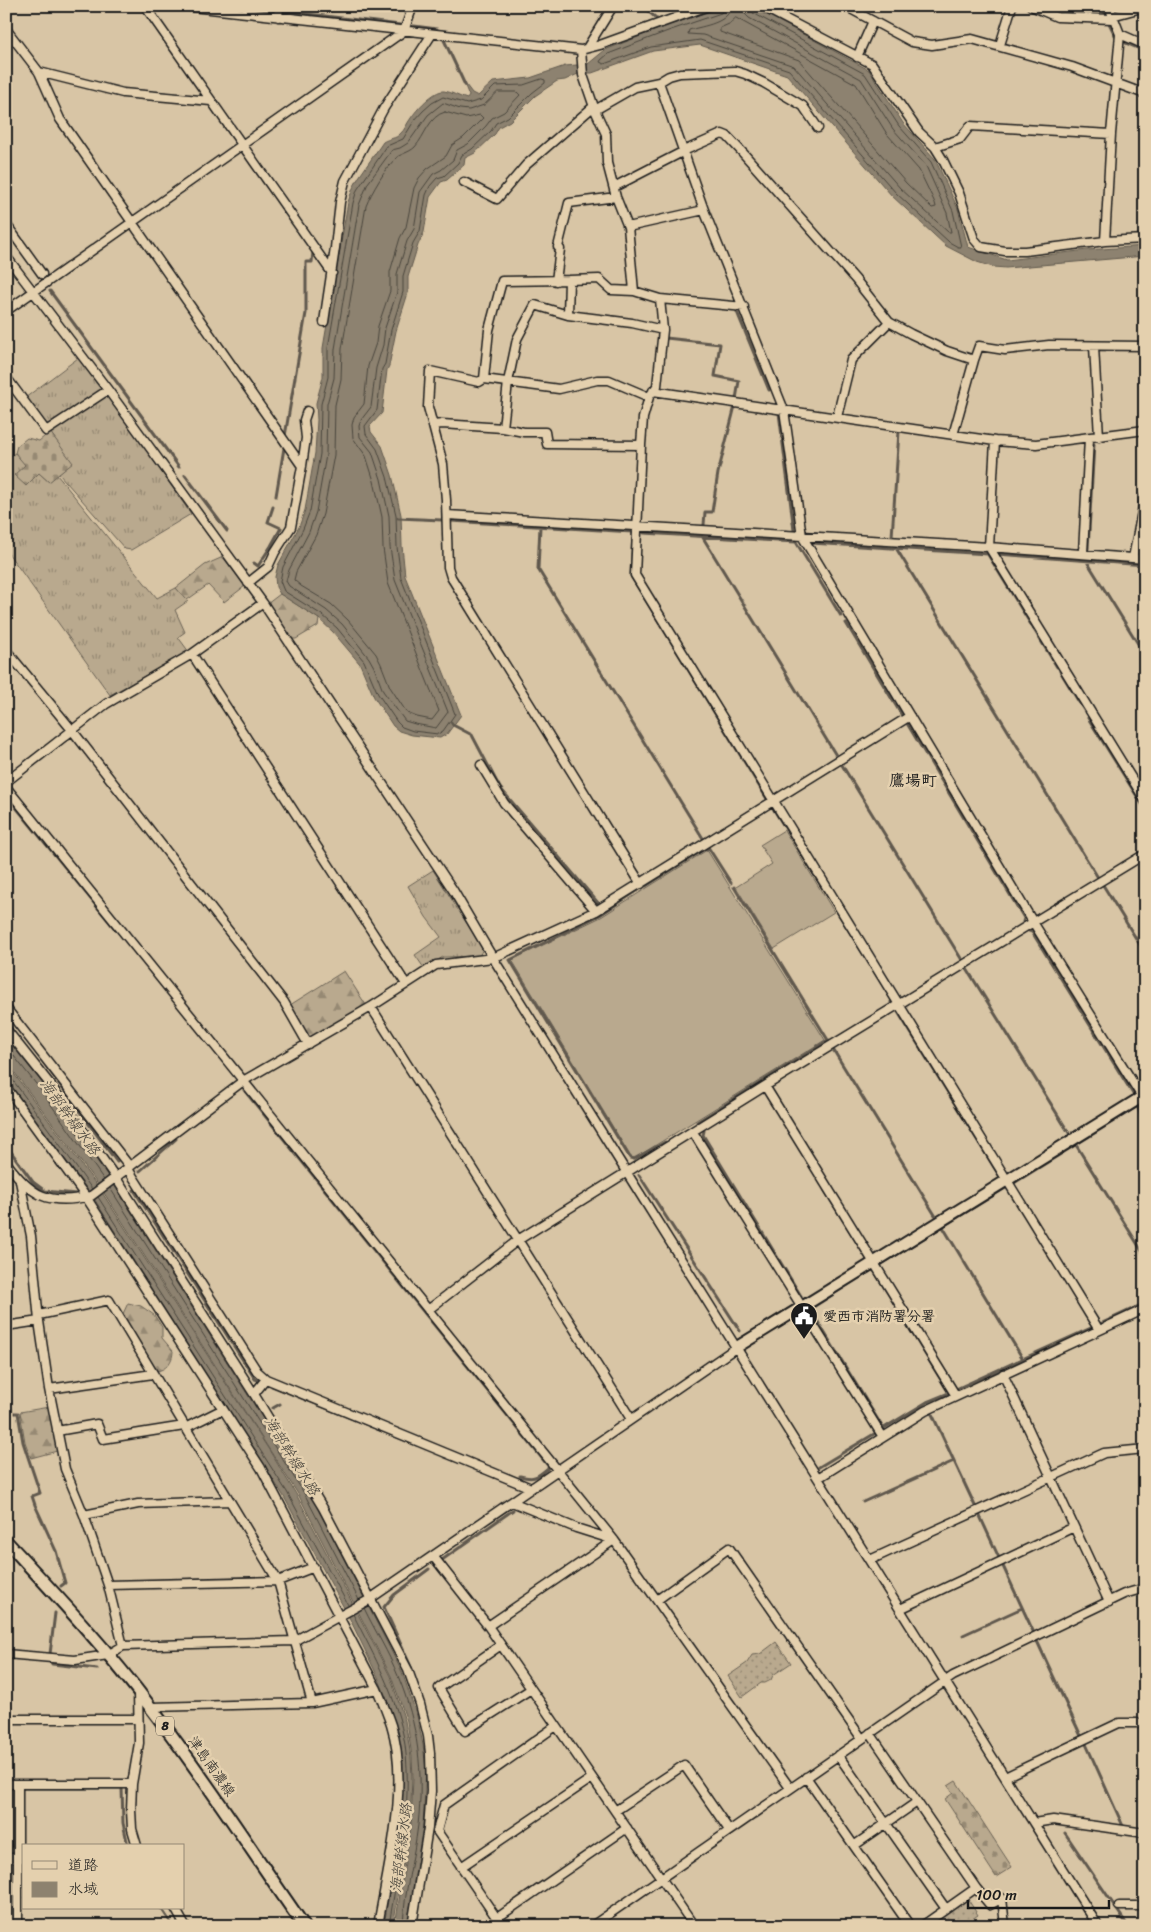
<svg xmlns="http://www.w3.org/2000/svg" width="1151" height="1932" font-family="Sriracha,'Klee One',sans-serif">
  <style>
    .grass { fill: url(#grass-tufts); stroke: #6a6255 }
    .forest { fill: url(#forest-firs); stroke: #6a6255 }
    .cemetery { fill: url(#cemetery-stones); stroke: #6a6255 }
    .park { fill: url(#park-dots); stroke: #6a6255 }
    .garden { fill: #b9a98e; stroke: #6a6255 }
    .water { fill: #8d826f; stroke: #60594e }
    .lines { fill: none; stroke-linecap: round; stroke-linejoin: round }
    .shore { stroke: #49453d; stroke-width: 1 }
    .stream { stroke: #60594e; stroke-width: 3 }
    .street-casing { stroke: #1c1c1c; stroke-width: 11 }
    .secondary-casing { stroke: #1c1c1c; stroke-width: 14 }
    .primary-casing { stroke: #1c1c1c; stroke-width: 15 }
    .street { stroke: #e4d0ae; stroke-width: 8 }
    .secondary { stroke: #e4d0ae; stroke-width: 10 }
    .primary { stroke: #e4d0ae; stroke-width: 11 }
    .labels { text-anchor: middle; stroke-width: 5; stroke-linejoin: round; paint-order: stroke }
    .shield { fill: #e4d0ae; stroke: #585248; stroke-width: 1 }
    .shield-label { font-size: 12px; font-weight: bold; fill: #1c1c1c }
    .poi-label { font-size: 14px; font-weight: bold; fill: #1c1c1c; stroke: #e4d0ae; text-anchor: start }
    .street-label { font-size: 14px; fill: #1c1c1c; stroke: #e4d0ae }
    .water-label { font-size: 15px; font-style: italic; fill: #444039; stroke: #e4d0ae }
    .quarter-label { font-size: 16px; font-weight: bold; fill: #1c1c1c; stroke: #e4d0ae }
  </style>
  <defs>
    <pattern id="grass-tufts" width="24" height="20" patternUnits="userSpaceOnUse" patternTransform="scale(1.25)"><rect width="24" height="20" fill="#b9a98e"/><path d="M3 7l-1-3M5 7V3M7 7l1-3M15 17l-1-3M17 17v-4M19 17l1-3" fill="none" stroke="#968973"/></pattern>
    <pattern id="forest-firs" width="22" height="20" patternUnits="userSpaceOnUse" patternTransform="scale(1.25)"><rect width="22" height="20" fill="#b9a98e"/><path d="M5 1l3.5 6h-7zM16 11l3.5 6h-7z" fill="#968973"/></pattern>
    <pattern id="cemetery-stones" width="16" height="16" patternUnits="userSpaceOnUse" patternTransform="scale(1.25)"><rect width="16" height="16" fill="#b9a98e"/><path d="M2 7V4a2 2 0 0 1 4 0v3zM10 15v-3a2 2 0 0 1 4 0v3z" fill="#968973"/></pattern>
    <pattern id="park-dots" width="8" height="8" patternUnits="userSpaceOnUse" patternTransform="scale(1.25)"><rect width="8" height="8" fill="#b9a98e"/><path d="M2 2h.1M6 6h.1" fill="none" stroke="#968973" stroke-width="1.8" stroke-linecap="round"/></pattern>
  </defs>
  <rect width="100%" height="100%" fill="#d8c5a5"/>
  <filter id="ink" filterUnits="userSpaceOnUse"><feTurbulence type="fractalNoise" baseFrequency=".02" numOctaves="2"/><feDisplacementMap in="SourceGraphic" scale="10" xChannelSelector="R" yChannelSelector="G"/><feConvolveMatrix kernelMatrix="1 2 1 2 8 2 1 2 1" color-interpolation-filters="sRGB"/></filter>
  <g filter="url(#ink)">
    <!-- grass -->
    <path class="grass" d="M78,358l23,31 -2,4 -49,33 -5,-1 -20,-27z
      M103,396l6,1 82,117 -60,36 -6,-1 -66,-75 13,-11 -22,-31z
      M15,453c10,11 23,18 34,29l8,-7 100,123 19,-10 12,13 -13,9 10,22 -7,5 11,15 -79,43 -104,-145v-91z
      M433,870l50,79 -4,7 -36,1 -19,11 -9,-13 26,-18 -15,-20 -18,-31z"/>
    <!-- forest -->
    <path class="forest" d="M223,557l22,29 -21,16 -16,-17 -21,15 -11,-12 29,-23z
      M280,594l39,25 -1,7 -22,13h-4l-25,-35z
      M344,971l22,34 -52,31 -7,1 -17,-32z
      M128,1303l13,3 13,9 8,12v11l11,13c0,10 -7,20 -18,20l-33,-55z
      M49,1407l8,44 -26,7 -6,-16 -5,-30z"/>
    <!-- cemetery -->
    <path class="cemetery" d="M50,432l23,31 -24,19 -10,-9 -13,13 -12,-11 11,-10 -10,-12 2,-7 10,-8 12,3z
      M956,1781l56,86 -16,10 -51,-78 8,-6 -5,-7z"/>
    <!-- park -->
    <path class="park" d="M776,1642l15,21 -18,12 -2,5 -6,3h-4l-19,14 -14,-21 19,-13 5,-8 8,-1z
      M967,1898l11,17 -16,11h-34z"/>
    <!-- garden -->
    <path class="garden" d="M784,830l50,82 -60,37 -38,-62 36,-23 -12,-19z
      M707,850l118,190 -190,118 -4,-1 -119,-197 89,-43z"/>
    <!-- water -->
    <path class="water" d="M726,6h25l118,64 34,53 32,36 23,50 10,38 39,13 80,-10 58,-4v10l-139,12 -13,-1 -16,-5 -31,-16 -54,-50 -105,-121 -87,-30 -47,6 -61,22h-12l-15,7 -8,1 -22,15 -25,25 -11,6 -4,7 -20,19 -10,5 -1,7 -17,15 -6,2 -11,15 -6,35 -6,13 -10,32v16l-12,38 -7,35 -2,4 -5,43 -12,13 1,6 11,14 10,29 9,40 1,31 3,30 56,139 -14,19 -7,4 -28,-3 -13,-4 -6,-5 -19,-29 -14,-33 -27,-32 -14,-13 -39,-25 -4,-7 -1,-10 3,-12 21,-38 6,-17 10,-57 2,-33 -1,-17 7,-26v-29l25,-146 5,-14 6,-11 24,-35c6,-4 13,-3 17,-8 5,-4 7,-11 11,-16 5,-8 23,-28 33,-27 8,1 15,6 23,8l2,-3 -6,-15 9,12 6,3 15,-14 37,-4 35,-12 23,-2 17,-14 61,-24z
      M6,1038l38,47 68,97 197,309 93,181 15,44 6,29 3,24 -3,57 -16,100h-12l16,-101 2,-47 -1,-21 -5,-36 -16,-45 -93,-182 -196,-304 -96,-129z
      M6,1063l95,128 168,259 27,44 94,182 15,45 6,36 1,21 -2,47 -17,101h-9l16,-102 1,-61 -6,-39 -9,-27 -8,-20 -29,-60 -66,-122 -190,-298 -87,-117z"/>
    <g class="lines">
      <!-- shore -->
      <path class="shore" d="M725,6l-4,7 -53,18 -60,23 -7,6 -1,2 4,2 47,-17 49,-7 89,30 107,123 53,49 9,5h3l-8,-36 -22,-49 -32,-36 -34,-52 -112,-61 -3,-7
        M731,6c-1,17 -28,20 -42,24l-1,4 15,1 91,31 106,122 48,44h3l-4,-19 -21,-47 -33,-37 -32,-50 -112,-61 -5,-5 -1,-7
        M736,18l120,66 31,50 32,36 16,33 1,4 -4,1 -26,-25 -107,-123 -79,-28v-4l9,-4z
        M542,79l3,1v3l-13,10 -24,24 -12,6 -5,8 -19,18 -10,6 -4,8 -14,13 -7,2 -7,8 -4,9 -6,36 -7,12 -10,33v16l-12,38 -6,34 -3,5 -5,41 -12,16 1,8 11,15 10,28 9,38 1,32 4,31 54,136 -12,17 -5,3 -25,-3 -11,-4 -5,-5 -19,-28 -14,-33 -27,-33 -15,-13 -38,-24 -4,-10 3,-14 20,-38 7,-18 10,-57 1,-50 7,-27v-29l25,-145 4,-13 30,-44 16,-7 11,-18 9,-10 9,-8 11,-6 24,7 14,-4 14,-14 28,-1z
        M498,92h19l3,3 -16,17 -12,6 -6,8 -18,18 -11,6 -4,10 -12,10 -8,4 -13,18 -6,37 -7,12 -10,33v18l-12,36 -2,17 -7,23 -5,39 -10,13 -2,6 1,11 12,15 9,27 8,37 1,31 5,33 53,132 -12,16 -21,-4 -10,-3 -22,-30 -9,-24 -5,-9 -27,-34 -16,-14 -37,-24 -3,-5 3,-11 20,-38 7,-20 10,-57 1,-51 7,-26 1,-29 24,-144 9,-22 24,-33 8,-2 8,-5 20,-28 15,-12 17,6 9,1 15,-5z
        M445,112l21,6 14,-3 3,3 -20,20 -11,7 -6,11 -19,13 -8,9 -5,10 -8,39 -6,11 -10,34v19l-12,35 -2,17 -8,23 -4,38 -10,13 -2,8 1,13 13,18 8,25 8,36 1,31 5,35 51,128 -7,9 -15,-3 -10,-4 -17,-26 -9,-23 -5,-10 -28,-34 -17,-16 -30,-18 -7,-6 2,-8 20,-37 7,-21 11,-59 1,-50 6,-26 1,-30 24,-143c5,-13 20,-38 29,-47 4,-5 14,-6 20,-12 10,-11 14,-31 30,-35z
        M6,1046l34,43 64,91
        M6,1077l6,2 80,110
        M110,1188l194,305 55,107
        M98,1197l189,295 61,113
        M364,1608c11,23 25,45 34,68 20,48 26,97 20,149 -4,33 -14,67 -15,101
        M353,1614c21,42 45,84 52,131 8,60 -7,121 -16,181"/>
      <!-- stream -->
      <path class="stream" d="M236,6l37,4v-3
        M642,6l14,12
        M1102,6l3,7
        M283,11l117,14
        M1109,23l8,16
        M414,26l23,3
        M444,40l21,45
        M1126,43l19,8
        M249,148l15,22
        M50,291l129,176
        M737,312l32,78
        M666,338l54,6 -5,32 24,5 -3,18
        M779,413l15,117
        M285,436l21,-123v-51h6l1,-10
        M185,475l42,56
        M276,496l8,-48
        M398,518l44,2
        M451,521l182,11 -2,44 136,223
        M704,525l1,-13h7l6,-39 17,-67
        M540,526l-2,43 166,271
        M644,533l152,9 45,74
        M702,536l135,221
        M892,537l7,-106
        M811,543l177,11
        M896,548l201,328
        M1088,549l6,-105
        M987,553l70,114
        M997,554l148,11
        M1086,560l59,95
        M254,563l4,3 13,-20 10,-18 -13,-6 5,-15
        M846,623l55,91
        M1060,671l25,41
        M1088,718l57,91
        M451,722l2,3 19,10 28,53 99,116
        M908,725l116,193 -1,4
        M842,765l120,195
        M6,795l110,135
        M774,810l118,190 -1,2
        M1103,885l42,68
        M646,886l62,-39 23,36
        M640,889l-40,26 -90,45 120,198 4,1 31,-17
        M1029,931l3,1 101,162
        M967,969l102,164
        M898,1012l102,165
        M834,1051l101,164
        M36,1052l81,110
        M244,1090l305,377c-12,10 -14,13 -29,9
        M697,1122l131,-82 -94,-153
        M704,1131l-1,4 98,161
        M6,1145l27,37 12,9 31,3
        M1076,1145l69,111
        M140,1171l36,-32
        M639,1175l101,156
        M1014,1183l124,-77 7,26
        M134,1190l121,189 3,1
        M825,1191l42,68
        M943,1227l80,132
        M880,1265l127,-78
        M1100,1324l45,-21
        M6,1386h2l4,27h6l5,29 17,51 -8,3 3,9 21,46 9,32 -4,3
        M272,1386l145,59
        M956,1389l137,-62
        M273,1408l7,-4
        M932,1414l44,94
        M883,1428l-73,-119 63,-40 76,124 -22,9 -43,26
        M819,1467l55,-33
        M863,1502l91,-41
        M979,1514l21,46
        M442,1560l71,-50
        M1002,1564l31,67
        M963,1635l59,-27
        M1037,1641l44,95
        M50,1654l5,-41
        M48,1661h4v3l45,5
        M412,1669l-28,-62 10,-12 35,-26
        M1086,1744l37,82
        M6,1788h8
        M22,1788h100l1,35 5,23
        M1065,1833l63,93
        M161,1908l12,18"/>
      <defs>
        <path id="street" d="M145,6l187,267
          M183,6l398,44 19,-5 108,-39
          M761,6l111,58 47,68 16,15 8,13 16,33 15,46 7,8 24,4h20l80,-10 40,-2
          M845,6l67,36 20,3 40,-6 100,28 73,27
          M1031,6l26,11 56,2
          M1112,16l33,-9
          M278,17l1,-11
          M6,29l33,43 21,47 242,347
          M1120,34l25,11
          M1000,45l12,-39
          M587,48l26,-42
          M581,50l2,25 12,35 11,24 1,29 9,34 12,30 6,64 26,8 3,31 -6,56 -8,11 -6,21 -2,27
          M857,57l16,-36
          M39,72l84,21 88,8
          M659,82l45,128 80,200 18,126 231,386 109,175 3,11
          M595,110l40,-23 24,-5 10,-6 11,-3 55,-2 10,3 19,9 39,23 15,22
          M935,147l25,-8 10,-13 141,8
          M464,182l33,17 29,-34 68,-59
          M614,187l74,-38 34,-15 5,2 16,17 112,126 34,43 22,12 36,17 27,9 5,-14 26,4 44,-5 96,1
          M6,224l36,50
          M628,227l76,-17
          M1105,241l6,-107 9,-100 -11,-28
          M6,256l102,134 155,213 190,287 40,68 134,215 471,753
          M556,281l4,-32 -2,-2 11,-44 47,-6
          M634,291l-23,-1 -12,-11 -30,1 -1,35 64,8 31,7
          M660,299l84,8
          M6,311l398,-280 9,-25
          M324,322l11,-74 5,-46 5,-21 39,-73 48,-74
          M1094,346l5,91
          M6,377l40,54 62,-41
          M484,379l5,-49 13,-49 67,-1
          M653,391l342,50 41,3 109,-14
          M837,417l14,-57 38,-38
          M434,425l8,-1 61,4 5,-46 9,-43 18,-34 33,10
          M503,428l21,4h21l2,12 94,1 -6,130 464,755
          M953,435l21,-75
          M995,441l-6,106 156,253
          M447,515l542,32 156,12
          M1083,553l6,-115
          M1133,558l12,-62
          M248,583l20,-16 7,-15 16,-25 11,-61 4,-28 -2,-18 3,-9
          M6,650l66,80 212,272 24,42
          M192,654l214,330
          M481,765l23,38 92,108
          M6,782l100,-78 86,-50 71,-51
          M6,787l608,753
          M641,884l-190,-307 -3,-10 -2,-67 -3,-36 -15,-57 2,-36 49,11 5,-3 75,10 38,-9h12l40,17
          M371,1007l260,412
          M6,1008l124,159
          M6,1029l43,54 67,95 138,216 69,114 85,162 12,34 8,32 2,17 1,38 -3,37 -16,98
          M765,1086l191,310
          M6,1087l80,110 175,271 116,221c5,12 10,24 14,36 19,59 -3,140 -13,201
          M693,1132l190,305
          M6,1162c25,34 42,44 85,34l152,-115 128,-74 65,-42 57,-7 103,-47 314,-195
          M128,1169l129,202 9,8
          M428,1310l90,-70 247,-154 380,-232
          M39,1315l70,-15 169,281 34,122
          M6,1326l33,-5
          M1003,1374l106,228
          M49,1389l104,-15
          M254,1394l12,-15 265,109
          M185,1428l38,-19
          M57,1431l40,-7 6,15 81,-13
          M818,1478l107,-67 220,-102
          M512,1502l64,26 38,12
          M84,1515l54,-11 92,-3
          M433,1556l55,70
          M870,1560l234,-107 41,-4
          M108,1585l170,-4 36,-14
          M657,1600l72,-52 133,191
          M900,1609l174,-82
          M501,1645l-62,43 26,43 66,-42
          M123,1646l171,-5 73,-40 370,-254
          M6,1654l69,6 33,-5 15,-9 -15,-61 -24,-70 -19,-46 -16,-80 -10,-68 -8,-85 -11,-55
          M151,1707l161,-4 65,-14
          M6,1719h132
          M870,1733l106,155 -54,38
          M838,1755l108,154
          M806,1777l104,149
          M1005,1777l114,-54h26
          M6,1784h126
          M18,1784v142
          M615,1811l69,-46 45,65
          M1034,1823l19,-3 92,13
          M855,1845l62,-43
          M137,1846l-5,-17 -1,-19 1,-26 7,-41 -1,-51
          M6,1858h18
          M461,1867l131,-89
          M976,1888l14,17 12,-7 3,28
          M1119,1906h26
          M175,1908l10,18
          M497,1918l130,-90
          M502,1926l-65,-95 7,-26 112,-79
          M592,1926l361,-250 171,-82 21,-6
          M694,1926l-206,-300 126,-86 176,248"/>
        <path id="secondary" d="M737,1347l408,-252"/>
        <path id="primary" d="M6,1541c50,54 101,108 145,167 54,70 102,145 153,218"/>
      </defs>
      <!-- street casing -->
      <use href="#street" class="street-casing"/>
      <!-- secondary casing -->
      <use href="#secondary" class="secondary-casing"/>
      <!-- primary casing -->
      <use href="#primary" class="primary-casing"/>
      <!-- street -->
      <use href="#street" class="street"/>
      <!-- secondary -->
      <use href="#secondary" class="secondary"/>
      <!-- primary -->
      <use href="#primary" class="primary"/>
    </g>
  </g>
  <!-- icons -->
  <defs>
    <symbol id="civic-pin" viewBox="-11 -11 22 30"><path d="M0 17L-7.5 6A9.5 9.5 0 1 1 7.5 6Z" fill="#1c1c1c" stroke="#e4d0ae"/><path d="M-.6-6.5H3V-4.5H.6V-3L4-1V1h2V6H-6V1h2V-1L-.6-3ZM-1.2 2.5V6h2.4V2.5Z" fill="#fff"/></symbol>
  </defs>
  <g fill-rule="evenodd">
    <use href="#civic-pin" x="788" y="1300" width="32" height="43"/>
  </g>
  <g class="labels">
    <!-- shield labels -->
    <rect class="shield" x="156" y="1716.5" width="18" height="19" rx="4"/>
    <g class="shield-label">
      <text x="165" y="1730">8</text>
    </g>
    <!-- poi labels -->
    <g class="poi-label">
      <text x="823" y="1321">愛西市消防署分署</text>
    </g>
    <!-- street labels -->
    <g class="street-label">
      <text transform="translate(212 1766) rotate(55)" y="5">津島南濃線</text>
    </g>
    <!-- water labels -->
    <g class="water-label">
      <text transform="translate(70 1117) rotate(54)" y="5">海部幹線水路</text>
      <text transform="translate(292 1456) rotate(58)" y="5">海部幹線水路</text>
      <text transform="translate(401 1848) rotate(-83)" y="5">海部幹線水路</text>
    </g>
    <!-- quarter labels -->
    <g class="quarter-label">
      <text x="913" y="786">鷹場町</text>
    </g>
  </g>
  <!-- margin -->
  <rect width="1151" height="1932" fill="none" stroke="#e4d0ae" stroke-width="25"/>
  <rect x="12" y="12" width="1126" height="1907" fill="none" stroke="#1c1c1c" stroke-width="2" filter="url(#ink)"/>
  <!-- legend -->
  <rect x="22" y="1844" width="162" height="65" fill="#e4d0ae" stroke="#948874"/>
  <rect x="32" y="1861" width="25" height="8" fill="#e4d0ae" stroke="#948874"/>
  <text x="68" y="1870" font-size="15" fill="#1c1c1c">道路</text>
  <rect x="32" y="1882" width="25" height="15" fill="#8d826f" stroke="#948874"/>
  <text x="68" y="1894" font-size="15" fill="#1c1c1c">水域</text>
  <!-- scale -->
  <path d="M968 1900v8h141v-8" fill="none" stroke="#1c1c1c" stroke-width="2.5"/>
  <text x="976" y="1900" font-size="15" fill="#1c1c1c" stroke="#e4d0ae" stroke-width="4" paint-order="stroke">100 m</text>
</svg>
